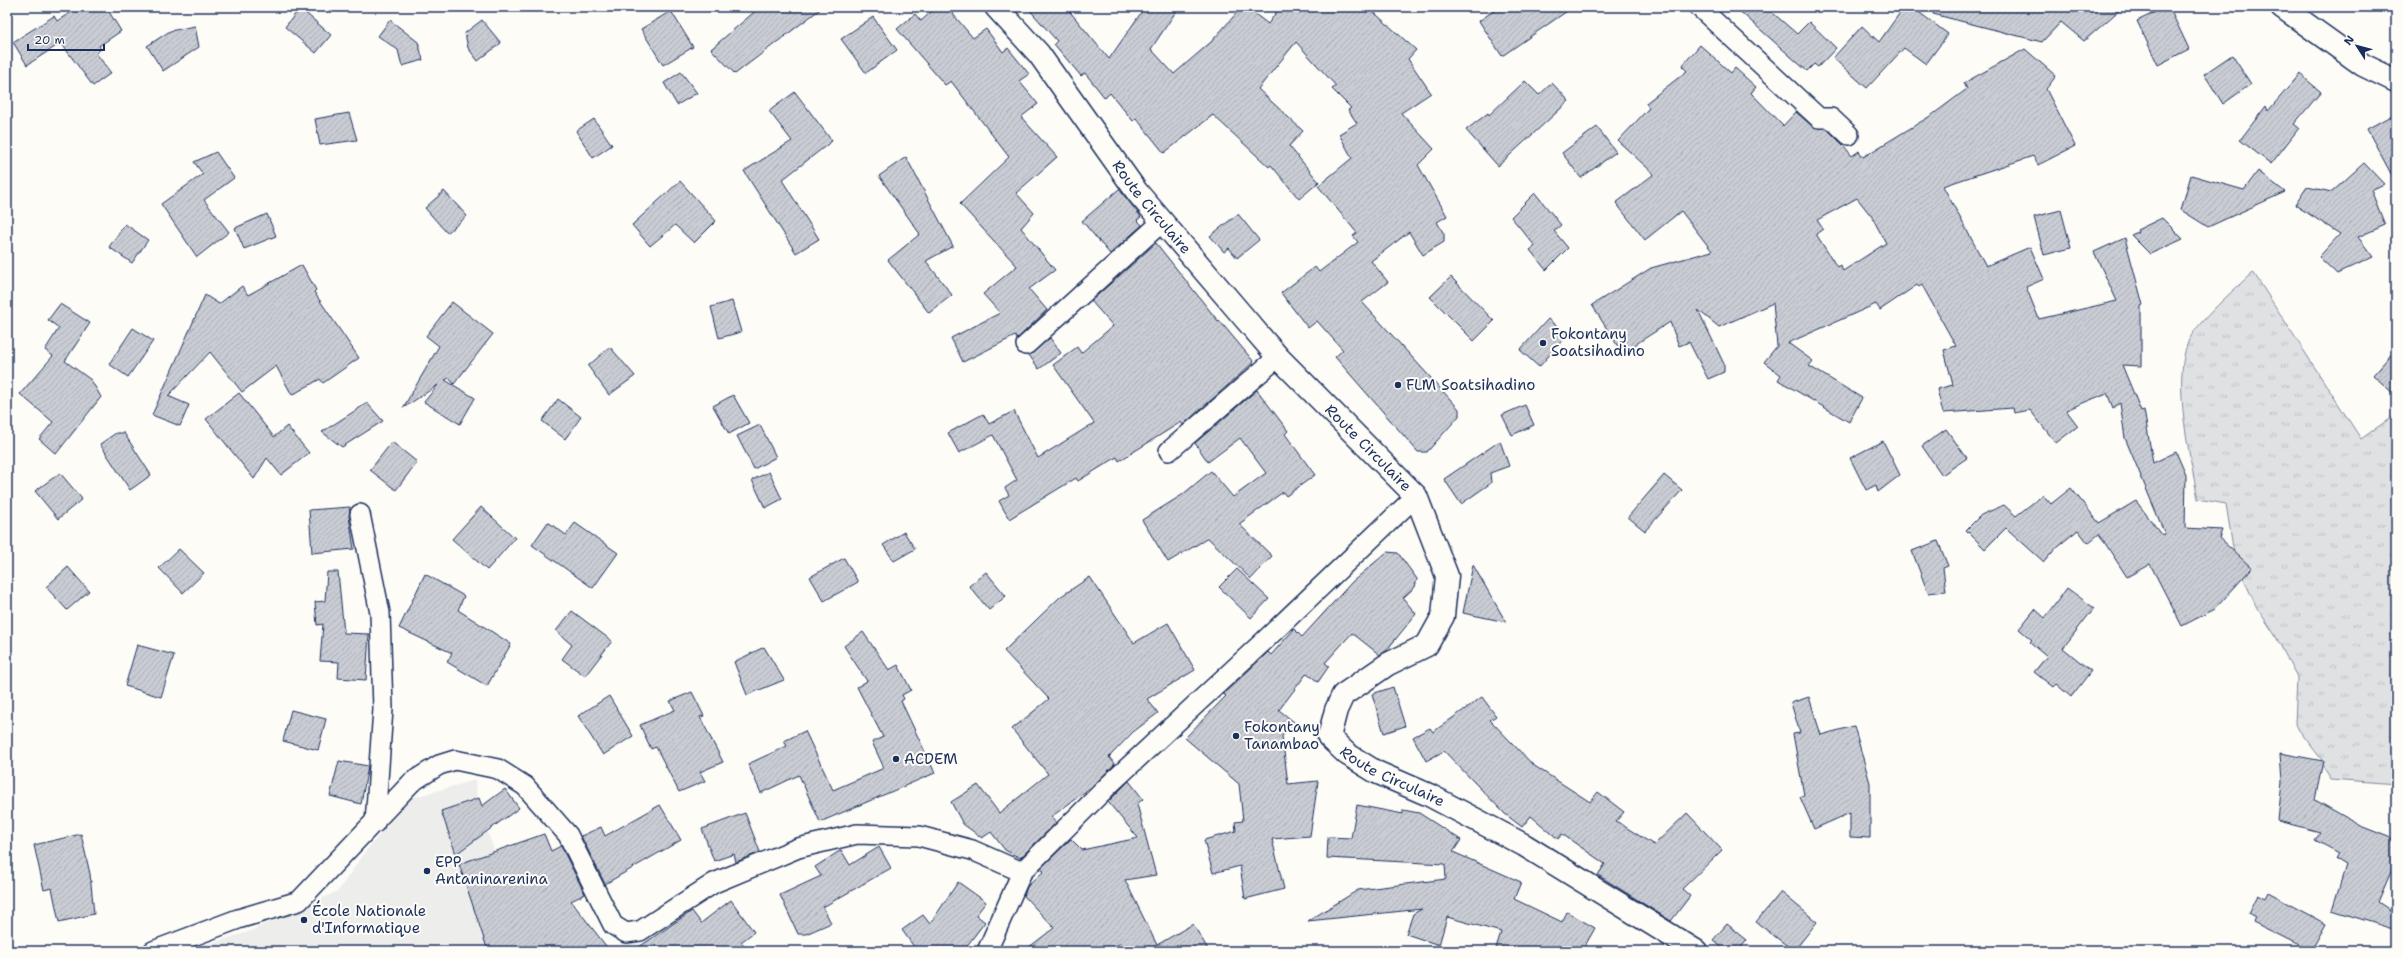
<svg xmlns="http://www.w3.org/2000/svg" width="2403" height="958" font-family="'Shantell Sans',sans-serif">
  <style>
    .built { fill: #edeeec }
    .grass { fill: url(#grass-tufts); stroke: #7e88a0 }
    .building { fill: url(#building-hatch); stroke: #1b2f5e; fill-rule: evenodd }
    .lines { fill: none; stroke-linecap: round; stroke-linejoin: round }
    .street-casing { stroke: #1b2f5e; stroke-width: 22 }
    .secondary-casing { stroke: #1b2f5e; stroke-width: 25 }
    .street { stroke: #fdfcf7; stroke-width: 19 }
    .secondary { stroke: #fdfcf7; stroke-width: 22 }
    .poi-dot { fill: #1b2f5e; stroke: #fdfcf7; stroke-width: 1.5 }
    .labels { text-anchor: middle; stroke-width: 4; stroke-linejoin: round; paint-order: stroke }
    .street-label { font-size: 15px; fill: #1b2f5e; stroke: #fdfcf7 }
    .poi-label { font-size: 15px; fill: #1b2f5e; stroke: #fdfcf7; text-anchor: start }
  </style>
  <defs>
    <pattern id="grass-tufts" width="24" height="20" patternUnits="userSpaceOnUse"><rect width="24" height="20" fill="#e0e1e3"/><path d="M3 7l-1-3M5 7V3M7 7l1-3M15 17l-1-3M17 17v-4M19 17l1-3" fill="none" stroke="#c0c1c5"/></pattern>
    <pattern id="building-hatch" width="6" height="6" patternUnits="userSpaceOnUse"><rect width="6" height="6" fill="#c9ccd3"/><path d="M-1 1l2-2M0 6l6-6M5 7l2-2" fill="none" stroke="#acb0b8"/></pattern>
  </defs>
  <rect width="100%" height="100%" fill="#fdfcf7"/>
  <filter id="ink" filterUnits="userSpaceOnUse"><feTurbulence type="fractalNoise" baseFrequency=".025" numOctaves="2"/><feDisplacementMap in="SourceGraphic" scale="8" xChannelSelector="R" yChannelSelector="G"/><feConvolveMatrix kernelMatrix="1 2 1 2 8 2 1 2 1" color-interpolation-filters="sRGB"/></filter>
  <g filter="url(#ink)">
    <!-- built -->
    <path class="built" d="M475,780l3,25 52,146h-345l63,-19 90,-41 27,-39 46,-54z"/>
    <!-- grass -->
    <path class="grass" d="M2253,272l108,167 35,-25v370l-65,-5 -9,-14v-5l-27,-35 2,-48 -22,-42 -18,-27 -22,-48 -9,-56 -28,-5c-8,-44 -26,-116 -10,-157 7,-18 49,-55 65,-70z"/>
    <!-- building -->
    <path class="building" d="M79,7h27l15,24 -22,15 2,3 -5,4 15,20 -18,13 -32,-43 -34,22 -14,-23 41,-26 3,5z
      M760,7h63l-88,67 -24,-25z
      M937,7h10l26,31 13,-9 17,23 5,-4 21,26 -10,7 19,23 -17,13 36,40 -41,36 18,20 -13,15 34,42 -26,19 18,21 -30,29 -2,-3 -52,26 -12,-24 49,-25 -17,-19 34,-28 -57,-62 49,-47 -58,-76 -6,4 -48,-56 18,-15 6,7z
      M1027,7h39l43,52 36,-52h34l-28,42 23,25 37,-32 31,-35h4l22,17 12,-17h88l48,43 -8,9 23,34 -30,20 33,36 -16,16 29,51 -10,6 7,12v8l-21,13 -14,-23 -38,29 17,21 -26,20 97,107v7l-32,36h-9l-83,-95 8,-7 -26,-29 -9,7 -27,-35 34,-26 4,5 39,-30 -5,-6 4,-3 -39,-47 34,-28 -13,-24 18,-11 -9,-13 3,-2 -19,-19 4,-3 -40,-44 -38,47 45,42 -14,15 30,36 -20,17 -28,-34 -2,2 -56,-52 -49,38 -28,-35 -3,3 -23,-28 -5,5 -20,-25 -4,3 -27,-32 3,-3z
      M1499,7h74l-71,49 -23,-35z
      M1735,7h31l31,27 12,-12 27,26 -18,19 -4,-3 -7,7z
      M1904,7h8l36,27 -22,30 -22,-16 -37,40 -34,-30 29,-32 17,16z
      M1934,7h189l-39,34 -23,-19 -19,20 -109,-28z
      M2166,7h3l20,42 -31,16 -21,-44z
      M300,8l31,27 -15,18 -31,-26z
      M671,11l22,36 -30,18 -22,-36z
      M873,17l24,33 -31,23 -25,-34z
      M390,20l28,22 5,18 -21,6 -4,-16 -20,-14z
      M482,20l19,23 -23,18 -10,-13 -3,-15z
      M195,26l4,21 -36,24 -16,-25 23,-15z
      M1700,45l31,28 4,-5 21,19 -5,6 32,33 13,-14 16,14 15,3 17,17 8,10 7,-5 4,6 69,-42 35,-26 -3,-6 61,-34 31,27 -10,13 29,57 -37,19 -5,-9 -90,30 43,80 44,-19 14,32 -18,8 13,32 78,-18 -23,-49 31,-14 18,67 -2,1v60l-19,-1 19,46 3,-1 9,53 23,-11 10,23 -1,53 37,2 -3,8 33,30 -37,41 -33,17 -32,-62 -23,13 -28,-43 -11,9 -10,-13 -21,17 -13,15 -38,-34 -21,21 -19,-19 15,-15 23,-10 12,11 27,-21 8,9 20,-16 28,35 37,-22 26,34 3,-1 -40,-96 -5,-35 -7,5 -6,-15 -41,17 12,16 -22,17 -26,-33 -16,3 -1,-5 -70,5 -6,-24 16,-4 -9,-35 12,-4 -34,-61 -3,2 -2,-2 -37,25 -4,-6 -88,39 25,18 -4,5 53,32 -13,24 -71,-42 3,-5 -17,-13 13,-16 -4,-43 -54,24 -21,-17 26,54v8l-16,7 -19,-37 -10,4 -9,-24 -48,31 -30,-48 59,-37 61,-17 -31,-40 -36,29 -29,-37 38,-29 -36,-33 31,-33 -3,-5 41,-32 -5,-5zM1857,198l15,19 14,26 -43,28 -3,-6 -3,2 -21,-33 7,-5 -6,-9z
      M2232,55l19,29 -28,20 -19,-30z
      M681,72l16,21 -20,12 -13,-22z
      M2300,74l21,18 -27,32 5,4 -28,36 -31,-24 26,-34 2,5z
      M1525,81l14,14 13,-12 17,18 -71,65 -32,-36 22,-17 1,2z
      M795,92l37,49 -50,39 37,59 -23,14 -52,-82 48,-30 -23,-30z
      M349,113l8,27 -37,5 -5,-26z
      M2396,113v70l-29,-54z
      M594,119l18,26 -19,13 -17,-27z
      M1597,127l19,25 -35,26 -19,-25z
      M216,152l18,26 -30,22 25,32 -32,25 -36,-53 42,-30 -9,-12z
      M906,157l47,89 -27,15 26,34 -23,18 -41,-53 32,-26 -41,-58z
      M2364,163l20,21 -13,6 14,35 -27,12 15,20 -36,17 -18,-17 21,-23 -45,-29 12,-18 25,5z
      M2258,171l27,21 -77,35 -27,-17 10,-35 53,15z
      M680,181l36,40 -22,22 -19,-18 -25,21 -18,-21z
      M1119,189l22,28 -4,3 5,5 -32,29 -28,-33z
      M444,191l23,25 -20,17 -22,-25z
      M1535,193l26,32 -7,6 14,17 -22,22 -16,-20 5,-4 -24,-29z
      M2061,210l10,38 -27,7 -10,-38z
      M267,214l9,22 -32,13 -9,-21z
      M1238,214l21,26 -22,18 -8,-10 -5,4 -14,-16z
      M2162,218l21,21 -33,15 -19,-19 7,-3 -1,-2z
      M125,224l23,16 -16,23 -23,-16z
      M1156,243l62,78 1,-1 35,42 -71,63 -2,-3 -62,39 -2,-4 -39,24 -2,-3 -67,41 -10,-18 10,-6 -4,-7 12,-8 -24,-45 -34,18 -11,-20 35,-19 6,10 25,-13 24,47 56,-35 -41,-58 24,-18 4,6 32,-27 -22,-25z
      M302,265l14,25 -2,2 45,66 -36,25 -3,-4 -28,16 -16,-29 -34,26 -32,-40 -42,44 21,9 -9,21 -28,-11 53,-120 14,9 23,-18 6,9z
      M1451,277l43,44 -20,20 -44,-44z
      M732,301l9,31 -22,6 -8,-31z
      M452,302l41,32 -39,50 -5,-6 -4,2 30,18 -15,26 -36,-22 14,-17 -35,23 36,-62 -13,-10z
      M60,304l30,19 -25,38 26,19 10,17 -45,57 -17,-15 14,-17 -33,-28 33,-38 -8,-6 14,-22 -11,-8z
      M1548,319l19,16 -28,32 -19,-17z
      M133,328l20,13 -25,36 -19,-13z
      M1050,338l11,15 -22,16 -10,-14z
      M610,347l25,29 -26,19 -21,-29z
      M2396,349v47l-23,-21z
      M1257,390l31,41 -3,3 30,41 -29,21 -3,-4 -44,32 33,32 -21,23 -43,-41 -40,24 -26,-42 40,-25 29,-24 22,26 33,-24 -26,-35 -32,24 -13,-19z
      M239,393l35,44 13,-11 22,27 -28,22 -14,-17 -13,21 -48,-60z
      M733,395l16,28 -20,11 -16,-28z
      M558,399l23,18 -16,22 -23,-18z
      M367,403l16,18 -41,26 -20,-15z
      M1525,405l9,20 -22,10 -10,-20z
      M760,425l16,32 -22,12 -17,-33z
      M1946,429l21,29 -25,17 -20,-29z
      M116,433h8l27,42 -21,15 -30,-46z
      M1500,441l9,25 -19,7 1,10 -30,21 -17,-25z
      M1883,441l17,34 -22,17 -2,-7 -10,5 -16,-32z
      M392,442l25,20 -21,28 -26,-20z
      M769,472l13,27 -17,9 -13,-28z
      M60,473l22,26 -24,20 -23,-28z
      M1664,475l18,15 -37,41 -17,-14z
      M350,507l-1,9 5,33 -42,4 -3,-43z
      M481,507l34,31 -28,32 -35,-31z
      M548,522l18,13 9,-12 43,30 -25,35 -61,-43z
      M904,532l11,17 -21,12 -11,-16z
      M1938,541l10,25 -5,2 3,23 -18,2 -16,-42z
      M179,549l25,24 -21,20 -24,-25z
      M1387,552l11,1 19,26 -2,8 -12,11 13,16 -30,37 -6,4 -28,-22 -27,30 4,3 -11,16 -11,-9 -28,37 15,12 -12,14 6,48 30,-3 -8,55 -38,3 12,50 -39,10 -5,-33 -27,7 -9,-33 32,-9 -1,-9 8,-1 -4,-37 -54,-46 41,-42 -3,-2 45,-42 3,3 23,-26 8,8 50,-55z
      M844,558l14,24 -34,19 -14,-24z
      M1473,565l33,57 -43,-9z
      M68,567l21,24 -22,19 -21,-23z
      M1237,569l32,30 -18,19 -32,-31z
      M327,572h11l6,61 25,1 -3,46 -28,-2 1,-16 -19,-1 3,-37 -6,1 -2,-23 10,-1z
      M986,572l20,24 -17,14 -20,-24z
      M425,574l39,22 -6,14 53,34 -24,42 -40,-24 5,-9 -53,-25z
      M1090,577l44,66 34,-20 27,47 -48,29 11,14 -25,19 -24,25 6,7 -21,21 -43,32 5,6 -36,35 -15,-8 -14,-18 -9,6 -19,-14 -12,-22 27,-17 21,28 49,-39 -36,-45 37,-30 -45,-48 56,-54z
      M2067,588l27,20 -31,40 28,23 -20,26 -15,-13 -3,3 -19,-15 13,-16 -17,-14 2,-2 -13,-11 16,-20 10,9z
      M572,611l40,30 -27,35 -23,-17 10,-14 -16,-14z
      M863,632l26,38 9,-5 13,25 -9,5 2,4 -3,2 34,72 -115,49 -21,-47 -38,18 -13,-29 39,-18 -3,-5 21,-10 28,59 51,-22 -12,-26 11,-5 -26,-50 10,-6 -23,-35z
      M137,645l37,10 -13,42 -36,-11z
      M764,647l20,33 -37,15 -13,-33z
      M1393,687l12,39 -21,7 -12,-39z
      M692,692l12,24 -4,1 23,45 -23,10 5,9 -26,11 -23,-45 -5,2 -11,-24 35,-15 -5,-9z
      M609,696l24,40 -30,19 -25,-39z
      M1482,697l14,19 -6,4 43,45 57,37 8,-10 26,20 -8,9 38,24 33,-32 35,37 -40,39 8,7 -19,25 -73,-46 7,-11 -43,-30 -4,5 -27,-23 -9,11 -17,-13 -61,-63 -18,10 -13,-24 17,-9 3,4z
      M1809,697l12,38 33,-9 16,57v55l-20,-1v-24l-36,16 -14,-32 4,-2 -11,-61 7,-1 -9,-30z
      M291,710l35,9 -8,31 -35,-9z
      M2280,753l43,8 -8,39 48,27 33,13v20l-18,42 18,12v16l-64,-20 14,-45 -10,-6 3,-6 -24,-13 5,-8 -42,-11 4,-40z
      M339,761l29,5 -7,38 -31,-8z
      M1129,781l14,18 -6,5 19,71 -31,5 32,65 36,-21 16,27h-84l-4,-8 -16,8h-81l30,-23 -30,-32 3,-9 17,-16 -4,-2 31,-30 11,11 56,-12 -30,-36z
      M505,789l14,19 -63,46 -15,-43 38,-13 3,8z
      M660,805l21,35 -76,44 -24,-48 20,-9 4,9z
      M1357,805l46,9v-4l16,3 42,27 -8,12 68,30 -7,17 48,23 5,-10 28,16 -13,23h-74l-12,-3 5,-16 -54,-15 -8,28 -33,-11 7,-20 9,-5 -114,12 50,-31 88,-11 -1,-15 -118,-6 1,-21 23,1z
      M745,813l15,39 -24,10 -2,-8 -20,7 -12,-32z
      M81,834l9,40 4,40 -35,8 -7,-34 -8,2 -10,-45z
      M544,834l7,17 10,-5 24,48 -14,7 39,50h-122l-29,-87z
      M879,847l12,21 -68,39 8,16 -25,11h-8l-18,-39 41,-19 -6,-9 26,-17 9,15z
      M958,882l28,20 -10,13 9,7 -22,29h-46l-15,-21 21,-15 7,9z
      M1781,892l36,30 -23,29 -38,-29z
      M2268,893l58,31 -15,27 -58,-29 2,-5 -7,-4 9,-18 8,4z
      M731,900l23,32 -13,10 7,9h-115l59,-40 9,12z
      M1727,924l20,16 -9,11h-12l-13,-11z"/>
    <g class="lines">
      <defs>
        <path id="street" d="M1699,7l120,111h12l18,17
          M1026,345l137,-124
          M1169,451l109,-94
          M360,514l20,99 3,96 -8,114
          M153,951l85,-32 61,-18 113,-119 27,-17 16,-5 43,9 27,17 43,49 45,90 13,8 14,-2 74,-48 84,-35 59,-14 62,2 53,14 50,22
          M987,951l35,-79 89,-89 153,-142 152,-145"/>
        <g id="secondary">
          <path id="s1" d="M996,7l43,47 98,138 104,122 37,43 138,139 31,80 -4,40 -16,29 -39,19 -45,31 -7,15 -7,27 18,17 29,18 53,23 95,50 172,106"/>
          <path d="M2282,7l81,58 33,16"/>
        </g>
      </defs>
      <!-- street casing -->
      <use href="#street" class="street-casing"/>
      <!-- secondary casing -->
      <use href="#secondary" class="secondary-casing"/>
      <!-- street -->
      <use href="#street" class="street"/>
      <!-- secondary -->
      <use href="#secondary" class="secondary"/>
    </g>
  </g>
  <!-- markers -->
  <g class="poi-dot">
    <circle cx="1543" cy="343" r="4"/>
    <circle cx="1398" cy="385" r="4"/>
    <circle cx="1236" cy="736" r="4"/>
    <circle cx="896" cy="759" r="4"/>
    <circle cx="427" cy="871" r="4"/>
    <circle cx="304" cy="920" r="4"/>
  </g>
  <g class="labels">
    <!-- street labels -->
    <g class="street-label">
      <text dy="5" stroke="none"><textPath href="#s1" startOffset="254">Route Circulaire</textPath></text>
      <text dy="5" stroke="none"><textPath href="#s1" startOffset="578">Route Circulaire</textPath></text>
      <text dy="5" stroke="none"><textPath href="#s1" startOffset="1023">Route Circulaire</textPath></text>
    </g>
    <!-- poi labels -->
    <g class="poi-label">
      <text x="1551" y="339">Fokontany<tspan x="1551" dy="17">Soatsihadino</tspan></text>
      <text x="1406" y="390">FLM Soatsihadino</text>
      <text x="1244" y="732">Fokontany<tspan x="1244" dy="17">Tanambao</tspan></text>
      <text x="904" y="764">ACDEM</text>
      <text x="435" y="867">EPP<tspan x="435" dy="17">Antaninarenina</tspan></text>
      <text x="312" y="916">École Nationale<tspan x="312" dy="17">d'Informatique</tspan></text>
    </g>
  </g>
  <!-- margin -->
  <rect width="2403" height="958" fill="none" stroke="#fdfcf7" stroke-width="24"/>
  <rect x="12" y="12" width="2379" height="934" fill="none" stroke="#1b2f5e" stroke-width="1.5" filter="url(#ink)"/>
  <!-- north arrow -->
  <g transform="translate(2357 46) rotate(306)" stroke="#fdfcf7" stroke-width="3" paint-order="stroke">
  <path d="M0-3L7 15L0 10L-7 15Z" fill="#1b2f5e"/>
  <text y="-6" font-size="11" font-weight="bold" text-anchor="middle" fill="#1b2f5e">N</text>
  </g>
  <!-- scale -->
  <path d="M28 44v6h76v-6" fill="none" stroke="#1b2f5e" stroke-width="2"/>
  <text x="34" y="44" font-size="12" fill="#1b2f5e" stroke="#fdfcf7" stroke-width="3" paint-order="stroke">20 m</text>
</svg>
